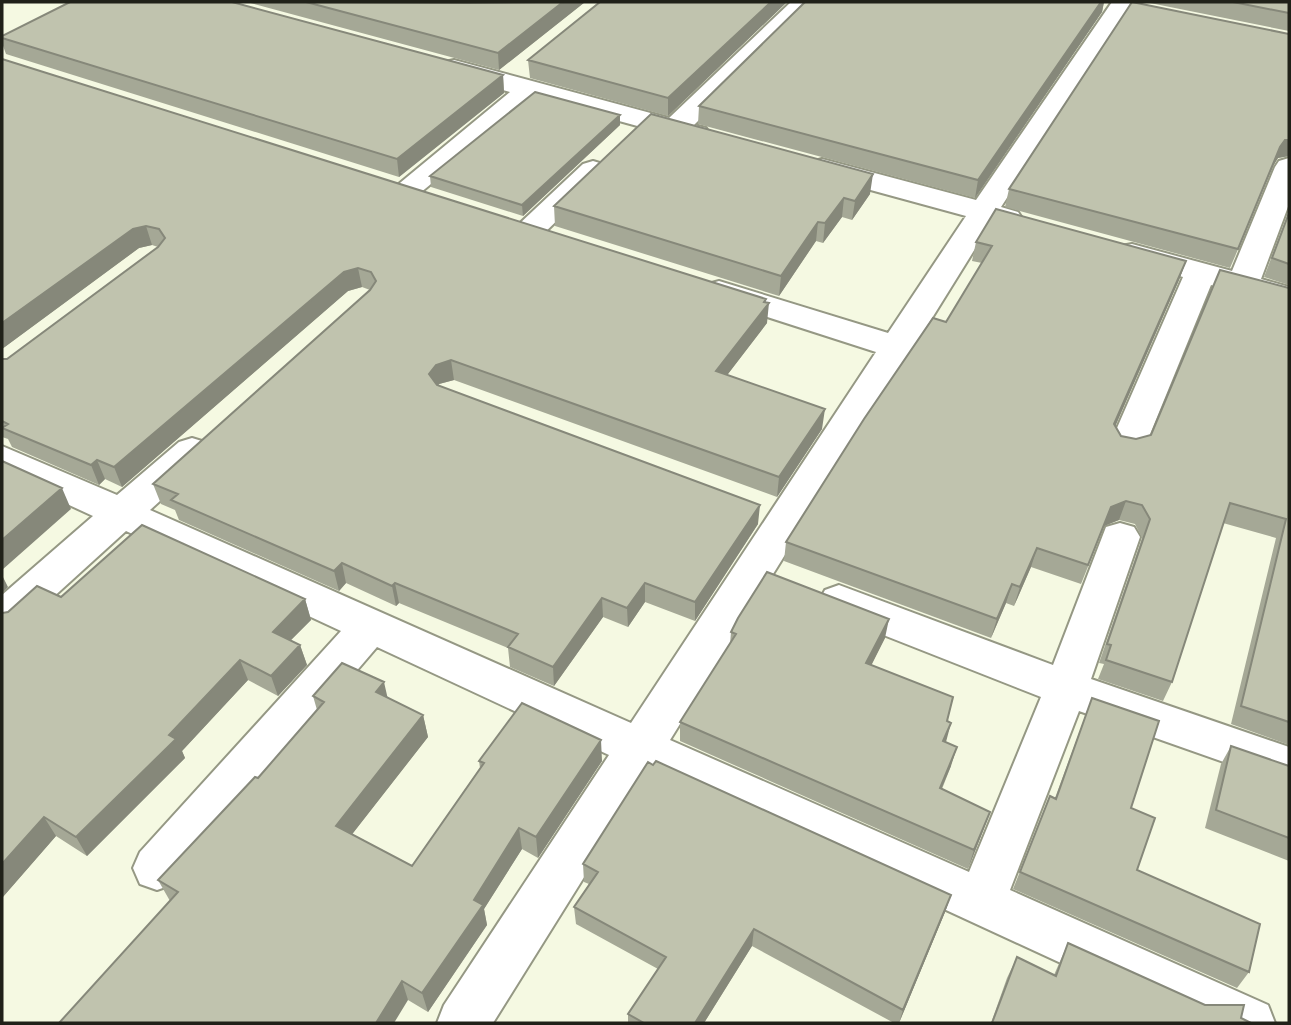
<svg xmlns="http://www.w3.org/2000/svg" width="1291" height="1025" font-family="'Nunito Sans',sans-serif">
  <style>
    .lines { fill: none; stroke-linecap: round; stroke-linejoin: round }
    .minor-casing { stroke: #959884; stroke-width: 4 }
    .minor { fill: #fff; fill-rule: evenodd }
    .wall { fill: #a5a896 }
    .shaded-wall { fill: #86887a }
    .building { fill: #c0c3ae; stroke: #86887a; stroke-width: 2 }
  </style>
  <rect width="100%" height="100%" fill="#f5f9e2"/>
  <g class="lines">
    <defs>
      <path id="minor" d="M791,2h26l-123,123 12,3 4,6 -4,6 -10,2 -161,-44 -121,100 -10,3 -10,-3 -5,-6 121,-100 -65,-18 -4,-6 4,-6 9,-2 215,58z
        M1112,2h18l3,4 -132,201 17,5 4,6 -4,6 -11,3 -16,-4 -321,517 299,132 72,-175 -216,-85 -6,-11 6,-11 14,-5 214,80 53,-138 14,-4 14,4 6,10 -49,142 198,68v38l-210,-74 -69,179 258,115 7,18h-84l-542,-250 -156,250h-56l7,-18 165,-250 -232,-108 -203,237 -17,6 -17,-6 -7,-16 7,-16 201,-221 -215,-100 -109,99 -15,5v-40l91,-79 -91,-42v-28l115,49 62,-53 13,-4 13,4 5,9 -5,9 -55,50 481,213 245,-371 -168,-54 -5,-7 5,-7 11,-3 169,52 78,-117 -154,-42 -4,-6 4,-6 10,-3 154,41z
        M1289,158v46l-28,75 28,8v20l-78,-22 -65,159 -5,9 -13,3 -13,-3 -5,-9 73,-167 -62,-17 -5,-7 5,-7 11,-2 100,27 43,-104 4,-6z
        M593,161l10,3 4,6 -4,6 -63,61 -11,3 -11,-3 -4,-6 4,-6 65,-61z"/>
    </defs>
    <!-- minor casing -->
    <use href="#minor" class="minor-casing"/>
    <!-- minor -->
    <use href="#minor" class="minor"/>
  </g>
  <!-- wall -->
  <path class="wall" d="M247,2l221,1 117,-1 -86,68z
    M600,2h187l-119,114 -138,-38 -2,-18z
    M805,2h299l-2,10 -127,186 -277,-74 1,-18z
    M1145,2h144v29z
    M1289,34v122l-11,2 -5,8 -43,102 -225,-61 4,-18z
    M2,36l501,39 1,18 -105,84 -393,-123 -4,-11z
    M2,59l763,243 2,21 -40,52 95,54 -45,68 -323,-117 -15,4 -1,1 320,139 -63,97 -50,-19 -17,25 -25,-10 -49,69 -44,-19 -2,-19 -109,-45 -3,3 -50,-23 -7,8 -160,-71 -4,-10 -14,-6 -8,-20 217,-194 -8,-3 -14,4 -226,196 -17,-8 -6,6 -87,-38 -4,-8 -6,-2v-78h5l151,-112 -6,-2 -13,3 -137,101z
    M620,115v10l-97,91 -92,-29 -1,-11z
    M870,194l-18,26 -10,-3 -19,26 -7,-2 -37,55 -224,-70 -1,-20z
    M1289,211v74l-25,-8z
    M976,242l210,19 -7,19 -64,146 6,10 15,3 15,-4 138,-147v457l-58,-21 45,-186 -53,-15 -51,159 -9,19 -65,-22 6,-15 -5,-1 43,-125 -7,-14 -16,-4 -15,6 -23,58 -50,-17 -17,39 -8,-3 -15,35 -207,-77 2,-19 160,-220 36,-59 -10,-2z
    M61,597l244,2 6,21 -20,20 9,5 7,20 -29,31 -30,-16 -66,71 3,7 -98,98 -31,-20 -54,62v-285z
    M731,632l154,6 -14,27 76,56 -2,21 6,24 -9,23 48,23 -22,57 -288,-128v-19l50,-78z
    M313,696l75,2 35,17 5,22 -76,97 60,32 68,-98 -1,-7h123l-64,97 -16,-9 -38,60 3,16 -59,87 -20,-12 -238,-99 -12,-21 100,-102 59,-68z
    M1092,698l39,110 6,62 112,102 -12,16 -224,-99 37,-93 5,2z
    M1231,746l58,20v95l-84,-33 16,-64z
    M583,864l368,31 -6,17 -46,111h-5l-142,-77 -48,77h-76v-9l30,-45 -82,-45 -2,-17 15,-23 -5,-2z
    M1068,943l137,62 46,18h-260l16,-45 10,-21 37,18z"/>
  <!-- shaded-wall -->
  <path class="shaded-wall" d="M563,2h22l-86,68 -1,-17z
    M771,2h16l-119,114v-18z
    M1101,2h3l-2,10 -127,186 3,-18z
    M503,75l1,18 -105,84 -2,-18z
    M620,115v10l-97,91 -1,-11z
    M1285,140h4v16l-11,2 -5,8 -43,102 50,-121z
    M873,174l-3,20 -18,26 3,-19z
    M844,198l-2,19 -19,26 2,-20z
    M818,222l-2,19 -37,55 2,-20z
    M146,226l6,19 -13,3 -137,101v-26l131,-94z
    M1186,261l-7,19 -71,163 6,-19z
    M358,268l4,19 -14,4 -226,196 -8,-20 230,-195z
    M766,299l-1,9 4,-5 -2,20 -52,68 1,-20z
    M451,360l3,20 -15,4 -7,10 -3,-20 7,-9z
    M825,409l-3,20 -45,68 2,-20z
    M97,460l8,19 -6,6 -8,-20z
    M62,488l9,21 -69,61v-30z
    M1126,501l-7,19 -15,6 -23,58 30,-77z
    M760,505l-2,19 -63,97v-19z
    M1037,548l-6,19 -17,39 6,-19z
    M342,563l4,20 -7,8 -5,-20z
    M2,575l6,12 -6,6z
    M395,583l4,20 -3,3 -4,-20z
    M645,583v19l-17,25 -1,-19z
    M1012,584l-6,19 -15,35 6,-19z
    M602,598l1,19 -49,69 -1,-19z
    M305,599l6,21 -32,32 -6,-20z
    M889,619l-4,19 -22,44 3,-19z
    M300,645l7,20 -29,31 -7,-20z
    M240,660l8,20 -66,71 3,7 -98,98 -11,-19 93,-102z
    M384,682l5,22 -13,-12z
    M423,715l5,22 -85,109 -7,-20z
    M951,723l-5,19 -9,18 6,-19z
    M601,740l1,21 -64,97 -2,-21z
    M957,747l-6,19 -17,40 6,-18z
    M990,812l-7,19 -15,38 6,-19z
    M44,817l12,19 -54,62v-34z
    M519,828l3,21 -38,60 3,16 -59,87 -6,-19 52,-93z
    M951,895l-6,17 -46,111 4,-13z
    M754,929l-2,17 -48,77h-9z
    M402,981l6,19 -14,23h-18z"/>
  <!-- building -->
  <path class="building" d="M70,2h162l271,73 -106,84 -395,-121v-2z
    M306,2l162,1 95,-1 -65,51z
    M600,2h171l-103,96 -140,-38z
    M805,2h296l-123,178 -279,-74z
    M1132,2l157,32v106h-4l-5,7 -42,102 -229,-60z
    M1233,2h56v11z
    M2,59l764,240 -2,3 5,1 -53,68 109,38 -46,68 -328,-117 -15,5 -7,9 8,11 323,120 -65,97 -50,-19 -18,25 -25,-10 -49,69 -45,-20 10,-13 -123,-51 -3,3 -50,-23 -8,8 -163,-71 7,-6 -25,-10 217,-194 6,-9 -5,-9 -13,-4 -14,4 -230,195 -17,-7 -6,5 -89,-37 6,-4 -6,-3v-62h5l151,-112 7,-9 -6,-9 -13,-3 -13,3 -131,94z
    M535,92l85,23 -98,90 -92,-29z
    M651,114l222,60 -18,27 -11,-3 -19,25 -7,-1 -37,54 -227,-70z
    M996,209l190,52 -72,163 7,12 15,3 15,-4 69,-165 69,18v434l-48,-16 45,-187 -56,-16 -58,179 -66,-22 5,-15 -4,-1 43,-125 -8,-14 -16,-4 -15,6 -23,58 -51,-17 -17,39 -8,-3 -15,35 -211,-77 78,-123 69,-101 13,4 46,-76 -16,-4z
    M1289,213v51l-17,-6z
    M2,461l60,27 -60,52z
    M142,525l163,74 -32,33 27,13 -29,31 -31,-16 -71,75 7,4 -100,98 -32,-20 -42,47v-251l6,-1 29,-26 24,11z
    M767,572l122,47 -23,44 87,34 -6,24 4,2 -8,18 14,6 -17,41 50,24 -16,38 -294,-128 56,-88 -5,-2 7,-14z
    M342,663l42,19 -8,10 47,23 -87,111 76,40 72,-103 -5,-2 43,-58 79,37 -65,97 -17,-9 -45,72 9,5 -61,88 -20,-12 -26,42h-317l119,-131 -20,-12 97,-103 3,1 66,-76 -11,-6z
    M1092,698l67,23 -28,87 24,10 -18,52 123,54 -11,48 -229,-100 30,-76 6,3z
    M1231,746l58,20v72l-73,-28z
    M656,761l295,134 -48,115 -149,-81 -59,94h-51l-16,-9 38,-57 -92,-50 24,-35 -15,-8 65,-102 5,3z
    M1068,943l137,62h39l-3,13 10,5h-259l25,-66 39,19z"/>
  <!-- border -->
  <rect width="1291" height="1025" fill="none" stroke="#202119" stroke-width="7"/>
</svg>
